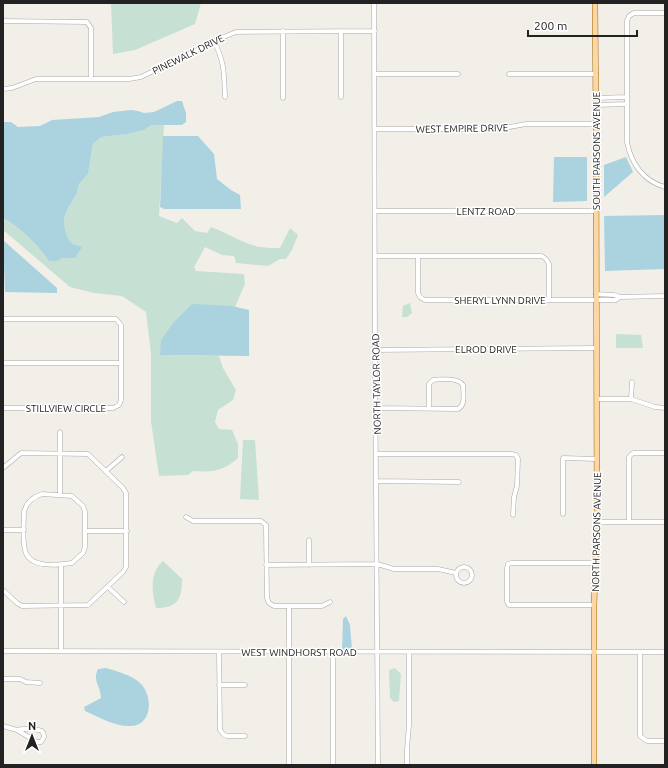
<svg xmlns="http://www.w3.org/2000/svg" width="668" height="768" font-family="Ubuntu,sans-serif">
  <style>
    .wetland { fill: #c6e0d4 }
    .water { fill: #aad3df }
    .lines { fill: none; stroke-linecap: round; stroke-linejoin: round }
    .minor-casing { stroke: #a9a9a9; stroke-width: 5 }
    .major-casing { stroke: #a06b00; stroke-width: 6 }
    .minor { stroke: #fff; stroke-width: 4 }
    .major { stroke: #fcd6a4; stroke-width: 5 }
    .labels { text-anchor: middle; stroke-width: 3; stroke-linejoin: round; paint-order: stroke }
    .street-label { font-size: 10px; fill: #222; stroke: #fff }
  </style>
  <rect width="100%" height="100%" fill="#f2efe9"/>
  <!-- wetland -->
  <path class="wetland" d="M111,3h90l-6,21 -60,26 -22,4z
    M150,125h14l-5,91 18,7 5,-5 13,13 12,2 4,-6c17,6 32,17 50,20 6,1 13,1 19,1l10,-20 8,7 -6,15 -6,9h-6l-12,7 -32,-3 -2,-7 -12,-1 -17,-8 -11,20 2,4 48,3 1,10 -10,23 -3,-1 -71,34v15l58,1 4,12 13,22 -3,10 -15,10 -3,12 4,7 13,1 6,14v14c-16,14 -25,14 -45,13l-5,4 -29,1 -8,-55v-67l-5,-42 -24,-16 -28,-3 -24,-6 -67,-57v-12c18,10 34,26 46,43l27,-6 5,-8 -8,-3 -4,-4 -4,-9 -1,-12 4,-11 9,-15 2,-9 9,-10 5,-30 8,-7 26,-3 17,-4z
    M410,303l2,10 -5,4h-5l1,-11z
    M616,334l25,1 2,13h-27z
    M243,440h12l4,60 -19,-1z
    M163,561l19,18c0,20 -4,29 -26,29 -4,-16 -7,-35 7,-47z
    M395,668l6,6 -2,27 -5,1 -4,-4 -1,-28z"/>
  <!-- water -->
  <path class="water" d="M177,101h5l4,12v9l-4,3h-31l-7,5 -17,4 -26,3 -8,7 -5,30 -9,10 -2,9 -9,15 -4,11 1,12 4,9 4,4 9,3 -7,11h-13l-5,3h-8c-12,-17 -28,-33 -46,-43v-96h8l7,5 22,-1 12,-6 47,-3 14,-5 18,-2 7,1 6,2 10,-1z
    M163,136h35l16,18 3,25 14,11 9,5 1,14h-77l-4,-2z
    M554,157h33v44l-34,1z
    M626,157l7,15 -29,25v-32z
    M665,215v54l-60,2 -1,-55z
    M3,240l54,48v5l-52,-1z
    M192,304l40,2 17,4v46l-89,-1 1,-15 13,-18z
    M346,616l4,9 2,24 -10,1 1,-31z
    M106,668c10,3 26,7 34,15 13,12 13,42 -9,43 -16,1 -32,-9 -46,-15l-1,-4 17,-9c0,-12 -9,-17 -3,-29z"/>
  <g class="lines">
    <defs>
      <path id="minor" d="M374,3l1,347 3,415
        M665,13h-31l-5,3 -2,5v121c4,21 16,39 38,45
        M3,21l84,1 4,6v51
        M283,31v67
        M341,31v66
        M214,41c11,22 10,33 11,56
        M375,74h83
        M509,74h87
        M3,89l9,-1 24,-9h93l12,-2 85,-41 10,-4 139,-1
        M596,98l31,-1
        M596,105l31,-1
        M375,129h124l27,-5h70
        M375,211h221
        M375,256h167l4,3 3,5v36
        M418,256v37l2,4 5,3h191l4,-3
        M596,294l18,1 6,2 45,-1
        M3,319h113l5,6v75l-2,5 -6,3h-110
        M375,350l221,-2
        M3,363h118
        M597,399h34l24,8 10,1
        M631,399l1,-17
        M376,408l82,1c8,-4 5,-16 5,-24 -5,-8 -22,-6 -30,-5l-4,4v24
        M60,432v63
        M376,454h136l4,1 2,4 -1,27 -3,11 -1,18
        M3,468l18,-15 67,1 35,34 3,5v74l-3,5 -35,33 -66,1 -5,-3 -14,-13
        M106,471l16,-14
        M377,481l82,1
        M42,494l30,2 11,10 2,6v35l-2,6 -11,10c-14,2 -43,6 -47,-13 -3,-12 -1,-26 -1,-38 2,-9 9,-15 18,-18z
        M563,514v-56l34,1
        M186,517l7,4h68l5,4v4l1,69 2,5 5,3h48l8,-4
        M597,522h68
        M629,522v-65l4,-4h32
        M3,530h21
        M85,531h42
        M309,540v25
        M61,564v87
        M266,565l111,-1 17,5h44l18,4
        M456 575a8 8 0 1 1 16 0a8 8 0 1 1-16 0Z
        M108,587l16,15
        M594,605h-85l-2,-3v-34l1,-4 3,-1h85
        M289,606v159
        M3,651l662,1
        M219,652l1,78 4,5 3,1h18
        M640,653v83l7,5h18
        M3,679h17l6,3 14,1
        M219,685h26
        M3,726l14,4 20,12h4l3,-5c0,-3 0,-4 -2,-6 -4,-2 -21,-3 -25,-1
        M333,765v-113
        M407,765v-16l2,-24v-72"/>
      <path id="major" d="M594,765v-160l3,-83 -1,-398 -1,-121"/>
    </defs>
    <!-- minor casing -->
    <use href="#minor" class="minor-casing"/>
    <!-- major casing -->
    <use href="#major" class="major-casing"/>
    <!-- minor -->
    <use href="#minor" class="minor"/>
    <!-- major -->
    <use href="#major" class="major"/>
  </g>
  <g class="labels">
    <!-- street labels -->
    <g class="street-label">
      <text transform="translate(188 54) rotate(-26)" y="4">PINEWALK DRIVE</text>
      <text transform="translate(462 128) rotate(-1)" y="4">WEST EMPIRE DRIVE</text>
      <text transform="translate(596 151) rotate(-90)" y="4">SOUTH PARSONS AVENUE</text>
      <text x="486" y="215">LENTZ ROAD</text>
      <text x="500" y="304">SHERYL LYNN DRIVE</text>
      <text x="486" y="353">ELROD DRIVE</text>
      <text transform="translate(376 384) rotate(-91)" y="4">NORTH TAYLOR ROAD</text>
      <text x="66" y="412">STILLVIEW CIRCLE</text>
      <text transform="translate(596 532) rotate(-89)" y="4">NORTH PARSONS AVENUE</text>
      <text x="299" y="656">WEST WINDHORST ROAD</text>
    </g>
  </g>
  <!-- border -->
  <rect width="668" height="768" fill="none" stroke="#222222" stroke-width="8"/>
  <!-- north arrow -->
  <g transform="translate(32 736)" stroke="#ffffff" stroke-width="3" paint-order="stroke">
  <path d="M0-3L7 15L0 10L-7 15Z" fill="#222222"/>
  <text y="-6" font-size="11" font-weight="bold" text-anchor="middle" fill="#222222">N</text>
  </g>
  <!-- scale -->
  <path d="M528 30v6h109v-6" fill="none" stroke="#222222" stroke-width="2"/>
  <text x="534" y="30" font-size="12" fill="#222222" stroke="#ffffff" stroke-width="3" paint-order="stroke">200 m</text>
</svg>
